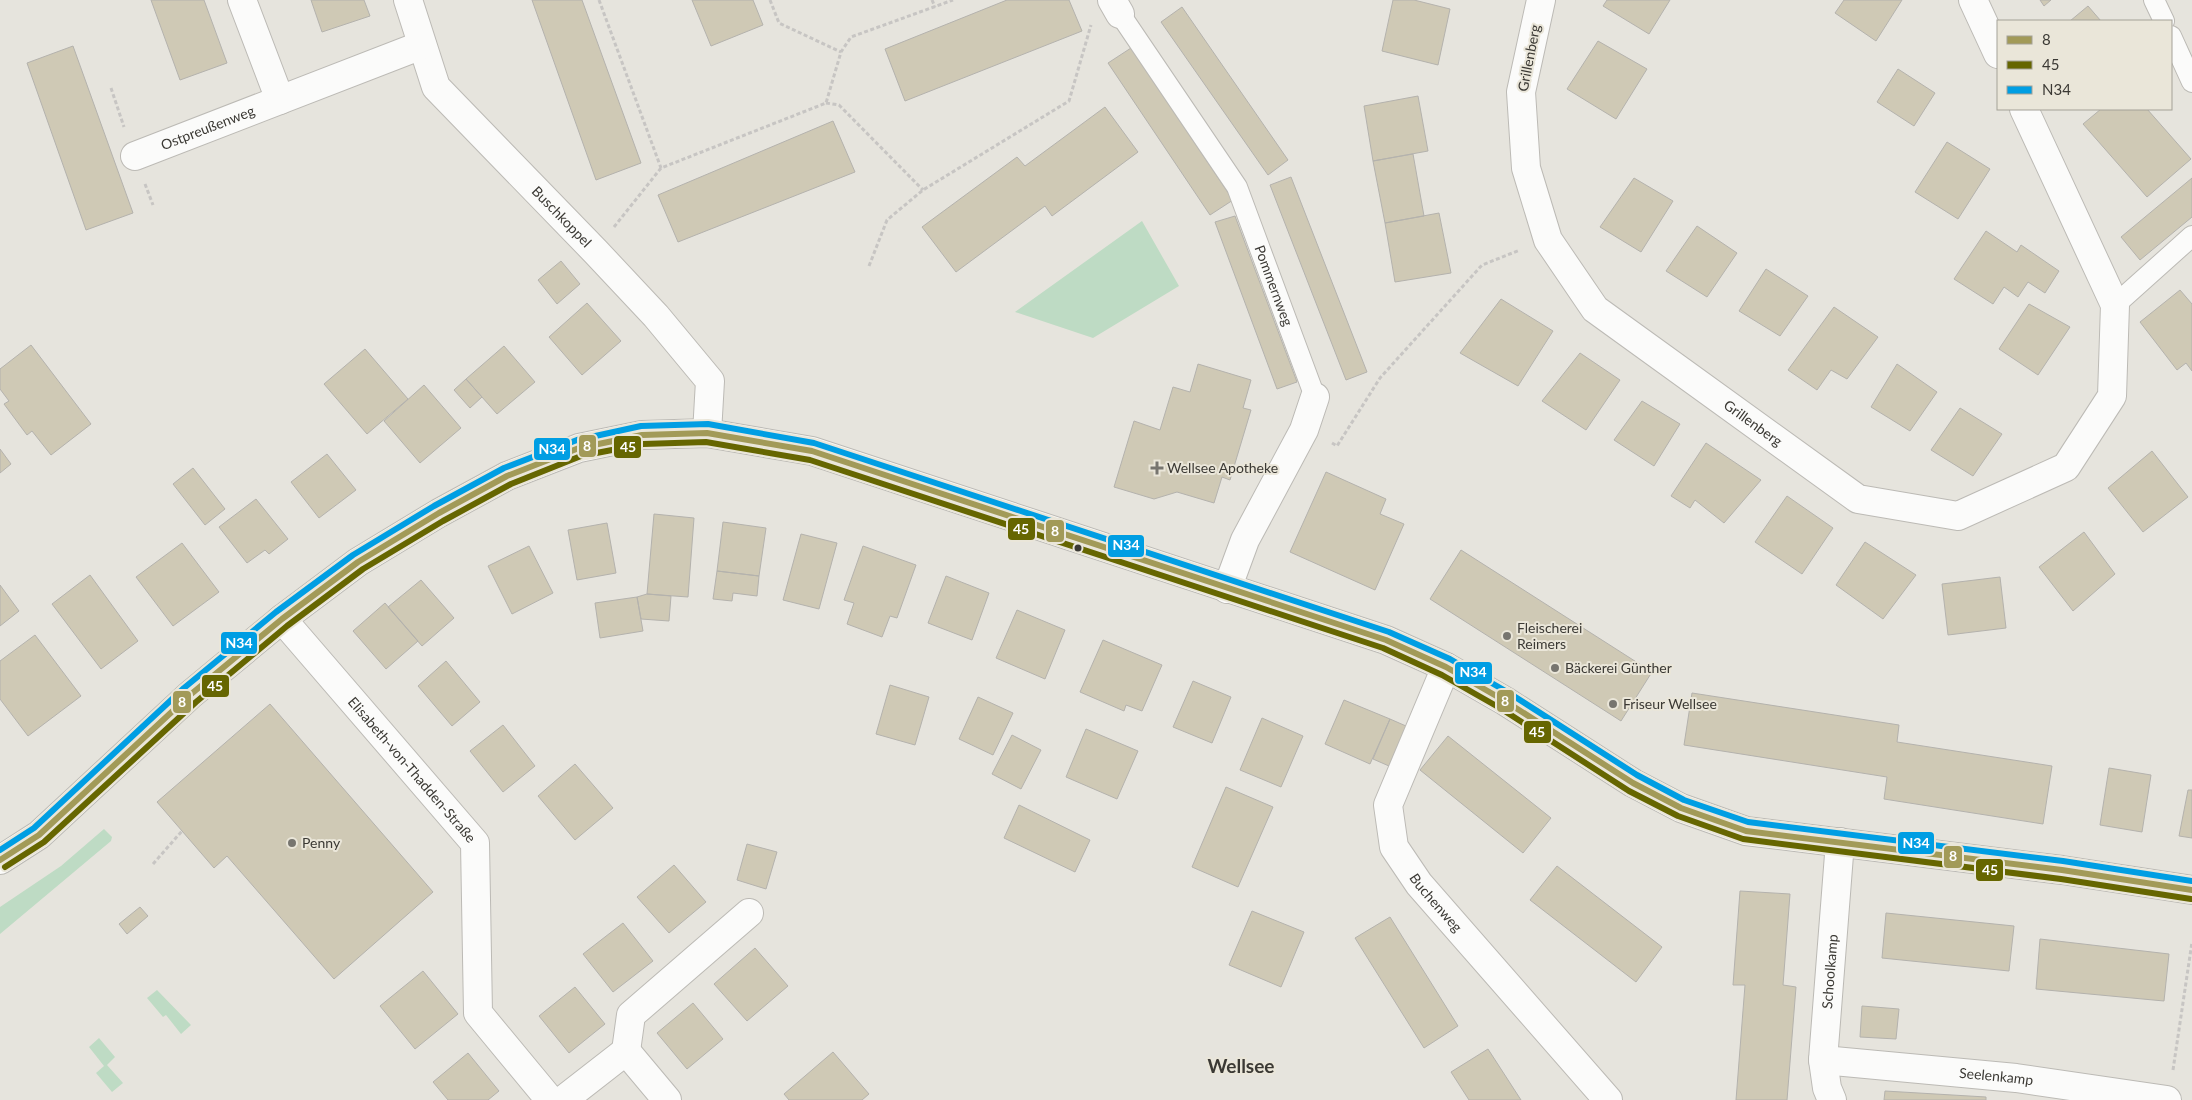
<svg xmlns="http://www.w3.org/2000/svg" width="2192" height="1100" font-family="Lato,sans-serif">
  <style>
    .green { fill: #bedbc4 }
    .building { fill: #cfc9b5; stroke: #b4b2ad }
    .lines { fill: none; stroke-linecap: round; stroke-linejoin: round }
    .service-casing { stroke: #bcbab5; stroke-width: 22 }
    .minor-casing { stroke: #bcbab5; stroke-width: 30 }
    .path { stroke: #c7c5c3; stroke-width: 3; stroke-dasharray: 4 2.5; stroke-linecap: butt }
    .service { stroke: #fbfbfa; stroke-width: 20 }
    .minor { stroke: #fbfbfa; stroke-width: 28 }
    .bus-1-casing { stroke: #eae6d9; stroke-width: 10 }
    .bus-2-casing { stroke: #eae6d9; stroke-width: 10 }
    .bus-3-casing { stroke: #eae6d9; stroke-width: 10 }
    .bus-1 { stroke: #a29a58; stroke-width: 6 }
    .bus-2 { stroke: #660; stroke-width: 6 }
    .bus-3 { stroke: #009ee3; stroke-width: 6 }
    .poi-dot { fill: #77756f; stroke: #eae6d9; stroke-width: 2 }
    .bus-dot { fill: #3b3934; stroke: #eae6d9; stroke-width: 2 }
    .labels { text-anchor: middle; stroke-width: 4; stroke-linejoin: round; paint-order: stroke }
    .street-label { font-size: 14px; fill: #3b3934; stroke: #eae6d9 }
    .poi-label { font-size: 14px; fill: #3b3934; stroke: #eae6d9; text-anchor: start }
    .district-label { font-size: 19px; font-weight: bold; fill: #3b3934; stroke: #eae6d9 }
    .line-badge { stroke: #eae6d9; stroke-width: 2 }
    .badge-label { font-size: 14px; text-anchor: middle; font-weight: bold; fill: #fff }
  </style>
  <rect width="100%" height="100%" fill="#e6e4dd"/>
  <!-- green -->
  <path class="green" d="M1142,221l37,65 -86,52 -78,-26z
    M104,829l8,8 -1,4 -111,93v-27l61,-41z
    M157,990l34,35 -10,9 -15,-19 -3,2 -16,-19z
    M99,1038l16,19 -8,8 16,18 -11,9 -16,-19 8,-7 -15,-19z"/>
  <!-- building -->
  <path class="building" d="M151,0h53l23,63 -47,17z
    M311,0h53l6,16 -48,16z
    M532,0h50l59,163 -45,17z
    M692,0h61l10,25 -52,21z
    M1007,0h62l13,31 -177,70 -20,-52z
    M1393,0h21l36,9 -12,56 -56,-14z
    M1607,0h63l-21,34 -46,-28z
    M1844,0h58l-26,41 -41,-28z
    M2040,0h11l-7,6z
    M2088,6l13,15h-31z
    M1182,7l106,153 -20,15 -107,-153z
    M1598,41l49,28 -31,50 -49,-30z
    M73,46l60,167 -47,17 -59,-167z
    M1131,48l102,152 -23,15 -102,-152z
    M1898,69l37,24 -21,33 -37,-24z
    M1418,96l10,55 -55,10 -9,-55z
    M1105,107l33,45 -86,64 -7,-10 -89,66 -34,-45 95,-70 8,9z
    M2101,109h46l44,50 -44,38 -64,-73z
    M833,121l22,51 -177,70 -20,-47z
    M1947,142l43,27 -32,50 -43,-27z
    M1413,154l11,62 -39,7 -12,-62z
    M1291,177l76,195 -21,8 -76,-195z
    M1634,178l39,23 -32,51 -41,-25z
    M2192,178v39l-52,43 -19,-23z
    M1439,213l12,60 -56,9 -10,-59z
    M1235,216l62,166 -20,7 -62,-167z
    M1697,226l40,27 -30,44 -41,-26z
    M1986,231l31,21 4,-7 38,26 -14,22 -17,-11 -10,15 -14,-10 -11,17 -39,-25z
    M561,261l19,23 -23,20 -19,-24z
    M1766,269l42,27 -28,40 -41,-25z
    M2180,290l12,14v67l-6,-8 -9,7 -37,-48z
    M1501,299l52,32 -35,55 -58,-33z
    M587,303l34,38 -39,34 -33,-38z
    M2029,304l41,23 -32,48 -39,-26z
    M1834,307l44,30 -31,42 -16,-9 -14,20 -29,-20z
    M31,345l60,79 -40,31 -19,-24 -5,4 -23,-31 5,-3 -9,-12v-20z
    M504,346l31,36 -38,32 -31,-35z
    M365,349l43,50 -41,35 -43,-50z
    M1580,353l40,27 -34,50 -44,-29z
    M1198,364l53,16 -8,28 8,2 -21,70 -8,-3 -8,26 -37,-11 -23,7 -40,-12 20,-66 26,9 13,-43 17,5z
    M1897,364l40,28 -27,39 -39,-24z
    M466,379l16,18 -12,11 -16,-18z
    M424,385l37,43 -41,35 -36,-42z
    M1642,401l38,23 -26,42 -40,-26z
    M1960,408l42,26 -29,42 -42,-26z
    M1706,443l55,37 -37,43 -29,-23 -5,8 -19,-12z
    M0,449l11,15 -11,9z
    M2152,451l36,46 -45,35 -35,-44z
    M327,454l29,36 -37,28 -28,-36z
    M193,468l32,41 -20,16 -32,-41z
    M1326,472l60,27 -6,15 24,10 -29,66 -85,-38z
    M1787,496l46,32 -31,46 -47,-32z
    M256,499l32,40 -19,15 -4,-4 -18,13 -28,-36z
    M654,514l40,4 -6,79 -41,-3z
    M723,522l43,6 -7,48 -42,-5z
    M607,523l9,50 -39,7 -9,-50z
    M2084,532l31,42 -42,37 -34,-44z
    M801,534l36,9 -18,66 -36,-9z
    M1865,542l51,33 -33,44 -47,-34z
    M182,543l37,49 -46,34 -37,-49z
    M529,546l24,47 -41,21 -24,-48z
    M863,546l53,19 -19,53 -7,-2 -8,21 -35,-13 7,-21 -10,-3z
    M1461,550l191,122 -31,49 -191,-122z
    M717,571l42,5 -2,20 -24,-3 -1,8 -19,-2z
    M90,575l48,66 -37,28 -49,-65z
    M946,576l43,17 -17,47 -44,-17z
    M2000,577l6,51 -58,7 -6,-51z
    M421,580l33,38 -32,28 -34,-39z
    M0,585l19,26 -19,15z
    M647,594l24,2 -2,25 -28,-2 -4,-22z
    M637,597l6,34 -43,7 -5,-35z
    M385,603l33,38 -32,28 -33,-38z
    M1017,610l48,20 -20,49 -49,-21z
    M35,635l46,61 -53,40 -28,-37v-38z
    M1103,640l59,25 -20,46 -16,-6 -2,6 -44,-19z
    M446,661l34,41 -28,24 -34,-40z
    M1193,681l38,16 -19,46 -39,-16z
    M890,685l39,12 -14,48 -39,-11z
    M1692,693l207,32 -2,17 155,24 -9,58 -159,-25 3,-22 -203,-32z
    M978,697l35,16 -20,42 -34,-16z
    M1344,700l46,19 -20,45 -45,-20z
    M270,704l163,188 -99,87 -107,-123 -13,12 -57,-66z
    M1262,718l41,18 -22,51 -41,-17z
    M1390,719l16,7 -17,40 -16,-7z
    M503,725l32,41 -32,26 -33,-41z
    M1086,729l52,22 -21,48 -51,-22z
    M1012,735l29,15 -20,39 -29,-15z
    M1448,736l103,82 -28,35 -103,-83z
    M575,764l38,44 -38,32 -37,-44z
    M2109,768l42,7 -9,57 -42,-7z
    M1226,787l47,20 -35,80 -46,-20z
    M2188,790h4v48l-13,-2z
    M1019,805l71,35 -15,32 -71,-34z
    M747,844l30,8 -11,37 -29,-9z
    M674,865l32,37 -37,31 -32,-36z
    M1557,866l105,81 -26,35 -106,-82z
    M1740,891l50,3 -7,91 13,2 -9,113h-51l9,-115h-12z
    M140,907l8,9 -21,18 -8,-10z
    M1252,911l52,21 -23,55 -52,-22z
    M1886,913l128,13 -5,45 -127,-13z
    M1390,917l68,109 -34,22 -69,-110z
    M623,923l30,38 -40,31 -30,-38z
    M2040,939l129,15 -5,47 -128,-12z
    M755,948l33,38 -41,35 -33,-37z
    M423,971l35,43 -43,35 -35,-43z
    M575,987l30,37 -36,29 -30,-37z
    M693,1003l30,36 -36,30 -30,-36z
    M1862,1006l37,3 -3,30 -36,-2z
    M1488,1049l33,51h-52l-18,-28z
    M833,1052l36,42 -7,6h-73l-5,-6z
    M468,1053l31,38 -11,9h-40l-15,-18z
    M1885,1091l101,6v3h-102z"/>
  <g class="lines">
    <defs>
      <g id="service">
        <path d="M2154,0l10,21"/>
        <path id="s1" d="M1120,14l117,173 78,210"/>
        <path d="M2171,36l21,46"/>
        <path d="M2115,305l77,-69"/>
      </g>
      <g id="minor">
        <path d="M242,0l38,100"/>
        <path id="s2" d="M408,0l28,87 159,164 61,65 54,65 -3,52"/>
        <path d="M1112,0l8,14"/>
        <path id="s3" d="M1541,0l-20,92 5,76 22,72 47,69 263,190 100,17 108,-49 46,-71 3,-91 -91,-196"/>
        <path d="M1973,0l25,54"/>
        <path id="s4" d="M135,156l287,-111"/>
        <path d="M1227,589l18,-49 59,-110 11,-33"/>
        <path id="s5" d="M282,619l193,224 3,170 72,87"/>
        <path id="s6" d="M1446,667l-58,138 6,42 25,37 189,216"/>
        <path d="M0,860l39,-25 151,-140 92,-76 76,-57 81,-49 68,-37 72,-28 63,-13 65,-2 105,18 574,189 60,27 59,34 128,82 48,25 65,23 316,39 130,20"/>
        <path d="M626,1051l5,-36 118,-102"/>
        <path id="s7" d="M1823,1060l193,18 151,22"/>
        <path d="M563,1100l63,-49 41,49"/>
        <path id="s8" d="M1832,1100l-5,-12 -4,-28 17,-218"/>
      </g>
    </defs>
    <!-- service casing -->
    <use href="#service" class="service-casing"/>
    <!-- minor casing -->
    <use href="#minor" class="minor-casing"/>
    <!-- path -->
    <path class="path" d="M599,0l62,168
      M770,0l9,23 62,29
      M932,0l3,7
      M111,88l13,39
      M826,103l13,2 84,85
      M145,184l8,21
      M614,227l47,-59 165,-65 15,-51 10,-15 102,-37
      M869,266l18,-46 36,-30 146,-89 22,-76
      M1332,443l5,3 43,-68 102,-113 38,-15
      M153,864l29,-33
      M2173,1070l19,-128"/>
    <!-- service -->
    <use href="#service" class="service"/>
    <!-- minor -->
    <use href="#minor" class="minor"/>
    <defs>
      <path id="bus-1" d="M0,860l39,-25 151,-140 92,-76 76,-57 81,-49 68,-37 72,-28 63,-13 65,-2 105,18 574,189 60,27 59,34 128,82 48,25 65,23 316,39 130,20"/>
      <path id="bus-2" d="M5,867l39,-25 152,-140 91,-76 76,-57 80,-48 68,-37 70,-28 62,-12 63,-2 104,18 573,188 59,27 58,33 129,83 49,25 65,23 318,40 130,20"/>
      <path id="bus-3" d="M0,850l34,-22 150,-140 92,-76 77,-57 81,-49 70,-38 73,-28 64,-14 67,-2 106,19 575,189 61,27 59,34 128,82 47,25 64,22 315,39 129,20"/>
    </defs>
    <!-- bus-1 casing -->
    <use href="#bus-1" class="bus-1-casing"/>
    <!-- bus-2 casing -->
    <use href="#bus-2" class="bus-2-casing"/>
    <!-- bus-3 casing -->
    <use href="#bus-3" class="bus-3-casing"/>
    <!-- bus-1 -->
    <use href="#bus-1" class="bus-1"/>
    <!-- bus-2 -->
    <use href="#bus-2" class="bus-2"/>
    <!-- bus-3 -->
    <use href="#bus-3" class="bus-3"/>
  </g>
  <!-- markers -->
  <g class="poi-dot">
    <path d="M1154.5 460.5h5v5h5v5h-5v5h-5v-5h-5v-5h5z"/>
    <circle cx="1507" cy="636" r="5"/>
    <circle cx="1555" cy="668" r="5"/>
    <circle cx="1613" cy="704" r="5"/>
    <circle cx="292" cy="843" r="5"/>
  </g>
  <circle class="bus-dot" cx="1078" cy="548" r="4.5"/>
  <g class="labels">
    <!-- street labels -->
    <g class="street-label">
      <text transform="translate(1529 58) rotate(-79)" y="5">Grillenberg</text>
      <text dy="5" stroke="none"><textPath href="#s4" startOffset="78">Ostpreußenweg</textPath></text>
      <text dy="5" stroke="none"><textPath href="#s2" startOffset="272">Buschkoppel</textPath></text>
      <text dy="5" stroke="none"><textPath href="#s1" startOffset="314">Pommernweg</textPath></text>
      <text dy="5" stroke="none"><textPath href="#s3" startOffset="524">Grillenberg</textPath></text>
      <text dy="5" stroke="none"><textPath href="#s5" startOffset="199">Elisabeth-von-Thadden-Straße</textPath></text>
      <text dy="5" stroke="none"><textPath href="#s6" startOffset="262">Buchenweg</textPath></text>
      <text dy="5" stroke="none"><textPath href="#s8" startOffset="130">Schoolkamp</textPath></text>
      <text dy="5" stroke="none"><textPath href="#s7" startOffset="174">Seelenkamp</textPath></text>
    </g>
    <!-- poi labels -->
    <g class="poi-label">
      <text x="1167" y="473">Wellsee Apotheke</text>
      <text x="1517" y="633">Fleischerei<tspan x="1517" dy="16">Reimers</tspan></text>
      <text x="1565" y="673">Bäckerei Günther</text>
      <text x="1623" y="709">Friseur Wellsee</text>
      <text x="302" y="848">Penny</text>
    </g>
    <!-- district labels -->
    <g class="district-label">
      <text x="1241" y="1073">Wellsee</text>
    </g>
  </g>
  <g class="line-badge">
    <rect x="578" y="434" width="19" height="24" rx="5" fill="#a29a58"/>
    <rect x="613" y="435" width="29" height="24" rx="5" fill="#660"/>
    <rect x="533" y="437" width="38" height="24" rx="5" fill="#009ee3"/>
    <rect x="1007" y="517" width="29" height="24" rx="5" fill="#660"/>
    <rect x="1045" y="519" width="20" height="24" rx="5" fill="#a29a58"/>
    <rect x="1107" y="534" width="38" height="24" rx="5" fill="#009ee3"/>
    <rect x="220" y="631" width="38" height="24" rx="5" fill="#009ee3"/>
    <rect x="1454" y="661" width="39" height="24" rx="5" fill="#009ee3"/>
    <rect x="201" y="674" width="29" height="24" rx="5" fill="#660"/>
    <rect x="1496" y="689" width="19" height="24" rx="5" fill="#a29a58"/>
    <rect x="172" y="690" width="20" height="24" rx="5" fill="#a29a58"/>
    <rect x="1523" y="720" width="29" height="24" rx="5" fill="#660"/>
    <rect x="1897" y="831" width="38" height="24" rx="5" fill="#009ee3"/>
    <rect x="1943" y="845" width="20" height="24" rx="5" fill="#a29a58"/>
    <rect x="1975" y="858" width="29" height="24" rx="5" fill="#660"/>
  </g>
  <g class="badge-label">
    <text x="587" y="451">8</text>
    <text x="628" y="452">45</text>
    <text x="552" y="454">N34</text>
    <text x="1021" y="534">45</text>
    <text x="1055" y="536">8</text>
    <text x="1126" y="550">N34</text>
    <text x="239" y="648">N34</text>
    <text x="1473" y="677">N34</text>
    <text x="215" y="691">45</text>
    <text x="1505" y="706">8</text>
    <text x="182" y="707">8</text>
    <text x="1537" y="737">45</text>
    <text x="1916" y="848">N34</text>
    <text x="1953" y="861">8</text>
    <text x="1990" y="875">45</text>
  </g>
  <!-- legend -->
  <rect x="1997" y="20" width="175" height="90" fill="#eae6d9" stroke="#a4a197"/>
  <rect x="2007" y="36" width="25" height="8" fill="#a29a58" stroke="#a4a197"/>
  <text x="2042" y="45" font-size="15" fill="#3b3934">8</text>
  <rect x="2007" y="61" width="25" height="8" fill="#666600" stroke="#a4a197"/>
  <text x="2042" y="70" font-size="15" fill="#3b3934">45</text>
  <rect x="2007" y="86" width="25" height="8" fill="#009ee3" stroke="#a4a197"/>
  <text x="2042" y="95" font-size="15" fill="#3b3934">N34</text>
</svg>
